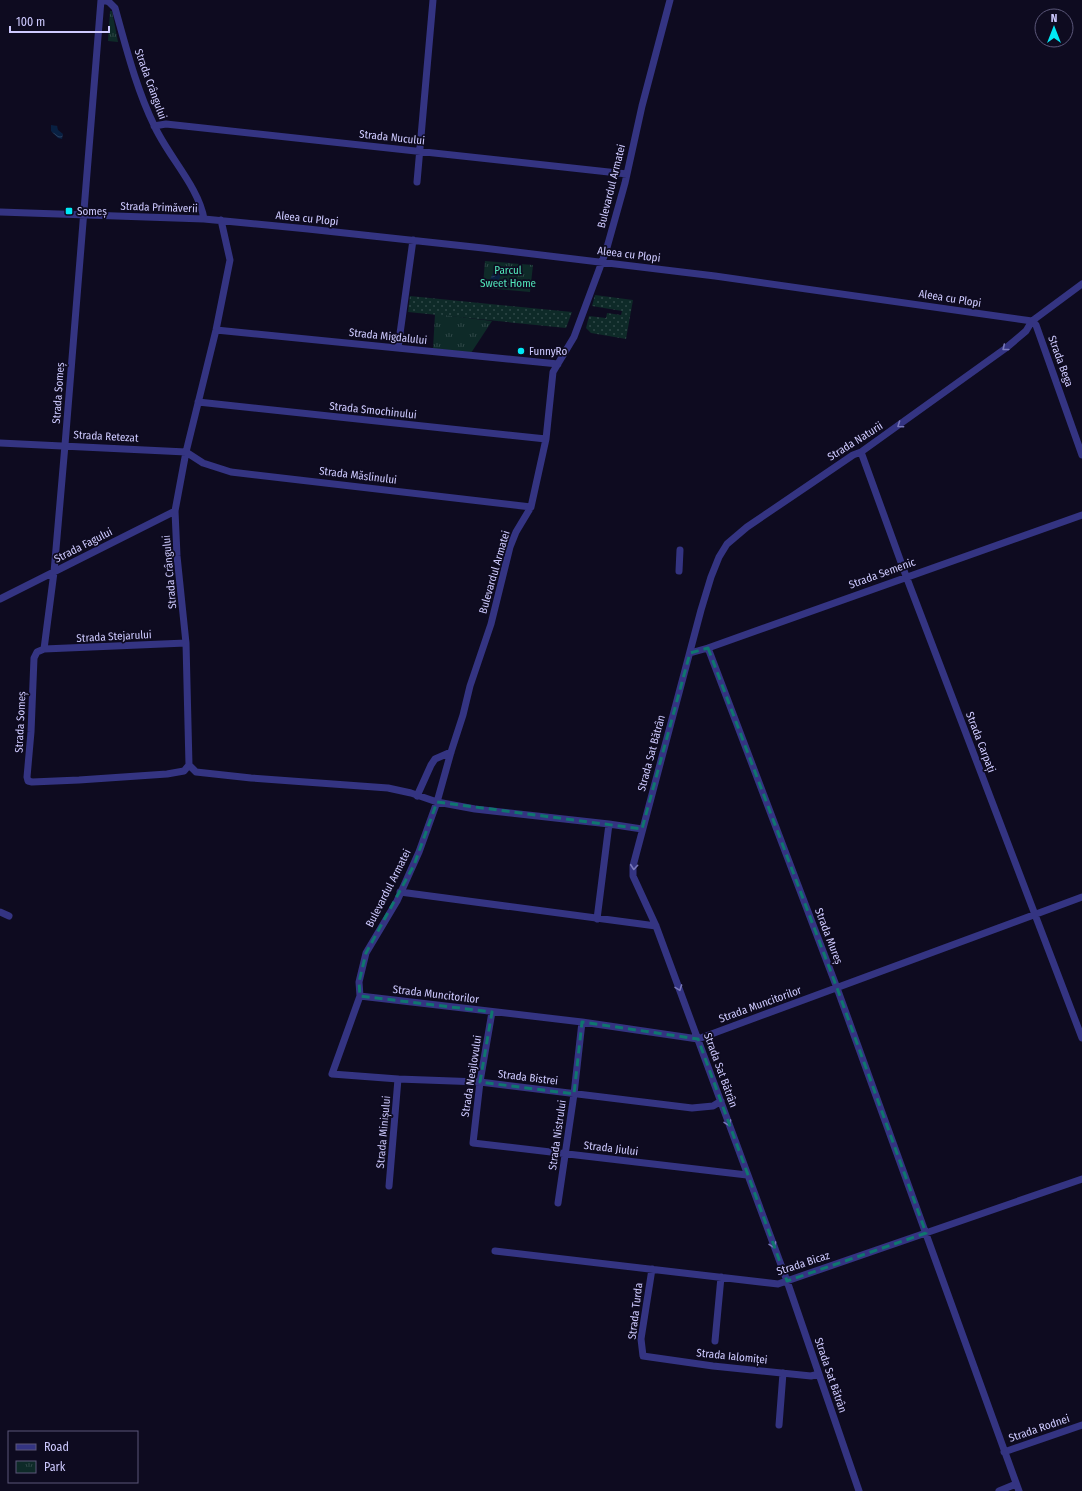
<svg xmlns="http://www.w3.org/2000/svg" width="1082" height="1491" font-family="'Fira Sans Condensed',sans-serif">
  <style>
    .grass { fill: url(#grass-dots) }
    .park { fill: url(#park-tufts) }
    .water { fill: url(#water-waves) }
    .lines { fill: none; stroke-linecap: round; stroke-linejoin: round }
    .minor { stroke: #343482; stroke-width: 7 }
    .oneway { stroke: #7978ba }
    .marked { fill: none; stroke: #0f766e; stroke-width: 3; stroke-dasharray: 8 5; stroke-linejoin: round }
    .poi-dot { fill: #00e8f5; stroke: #0e0b20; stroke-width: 1.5 }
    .labels { text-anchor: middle; stroke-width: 3.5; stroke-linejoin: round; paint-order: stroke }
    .street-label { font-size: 11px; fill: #cecaff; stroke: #0e0b20 }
    .poi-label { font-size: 11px; fill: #cecaff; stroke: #0e0b20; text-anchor: start }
    .park-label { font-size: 11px; fill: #51e5b9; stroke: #0e0b20 }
  </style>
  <defs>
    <pattern id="grass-dots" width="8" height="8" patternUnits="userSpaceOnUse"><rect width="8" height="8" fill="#0e2a28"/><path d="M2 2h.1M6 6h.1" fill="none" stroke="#304848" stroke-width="1.8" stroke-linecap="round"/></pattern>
    <pattern id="park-tufts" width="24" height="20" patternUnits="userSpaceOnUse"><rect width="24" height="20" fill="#0e2a28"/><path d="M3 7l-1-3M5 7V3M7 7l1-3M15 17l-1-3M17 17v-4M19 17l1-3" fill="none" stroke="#304848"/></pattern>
    <pattern id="water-waves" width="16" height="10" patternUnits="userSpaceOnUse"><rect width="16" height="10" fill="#082042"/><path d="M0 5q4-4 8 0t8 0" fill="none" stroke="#2b3f5e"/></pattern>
  </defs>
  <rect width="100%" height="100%" fill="#0e0b20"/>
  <!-- grass -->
  <path class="grass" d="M595,295l38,5 -7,39 -35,-6 -5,-5 3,-12 17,2 1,-5 14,2 1,-4 -30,-5z
    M410,296l162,16 -6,16 -158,-16z"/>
  <!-- park -->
  <path class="park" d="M110,11h2l6,31 -10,-1z
    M485,261l48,4 -3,27 -44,-4 -3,-3z
    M435,314l57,7 -21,32 -38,-4z"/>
  <!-- water -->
  <path class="water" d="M51,125l6,1 1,4 5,4 -1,5 -4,-1 -7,-7z
    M497,265l7,4 -7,14 -7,-4z"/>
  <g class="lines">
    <!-- minor -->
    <path class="minor" d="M103,0l6,2 6,6c11,39 21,80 39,117 13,30 45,62 50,94
      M670,0l-28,106 -17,77 -19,68 -32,86 -21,35 -7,67 -15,68 -15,25 -6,15 -19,77 -21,62 -7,29 -12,37 -14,50 -18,50 -22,49 -31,52 -7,29 1,14 -28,78 66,5 82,3 212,26 21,-2 8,-5
      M154,126l12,-2 461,50
      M417,182l16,-182
      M0,212l204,7 104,10 175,19 232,28 317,45
      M1032,321l4,4 46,130
      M216,330l342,34
      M398,348l15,-108
      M198,402l348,37
      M0,443l186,9
      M186,452l17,11 28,9 300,35
      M861,452l45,124 176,462
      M679,571l1,-21
      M0,599l175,-88
      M186,643l-142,6 -7,3 -3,6 -3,74 -4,45 1,4 4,1 47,-2 88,-6 17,-3 5,-6 -3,-122 -9,-87 -2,-45 11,-59 30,-122 14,-70 -9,-40
      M708,648l129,340 182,503
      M44,649l10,-77 11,-127 36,-445
      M690,653l18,-5 374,-133
      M189,765l7,7 55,6 137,10 23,5 26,9 38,7 134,15 33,5
      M417,796l14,-31 4,-6 16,-7
      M400,892l256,34
      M0,912l9,4
      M597,919l12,-95
      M360,996l222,26 116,17 384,-142
      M492,1012l-12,70 -7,61 274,32
      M389,1186l9,-107
      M558,1203l16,-109 8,-72
      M495,1251l283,33 304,-105
      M652,1269l-11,70 2,17 70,10 98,10 8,-2
      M715,1341l6,-64
      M779,1425l4,-52
      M1004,1452l78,-27
      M859,1491l-72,-210 -131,-355 -23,-50v-10l68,-256 10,-33 8,-20 8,-13 20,-17 56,-38 50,-34 8,-3 145,-104 20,-17 6,-10 50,-37
      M999,1491l17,-7"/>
  </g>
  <!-- one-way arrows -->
  <defs><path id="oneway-chevron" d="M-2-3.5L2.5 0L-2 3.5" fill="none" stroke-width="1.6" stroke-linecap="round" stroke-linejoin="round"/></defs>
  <g class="oneway">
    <use href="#oneway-chevron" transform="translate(1005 348) rotate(141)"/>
    <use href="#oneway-chevron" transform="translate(900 425) rotate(145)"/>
    <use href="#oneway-chevron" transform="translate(634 867) rotate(95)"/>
    <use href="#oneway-chevron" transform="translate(679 988) rotate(70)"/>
    <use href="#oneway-chevron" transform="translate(728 1123) rotate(70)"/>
    <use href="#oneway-chevron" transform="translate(773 1245) rotate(70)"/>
  </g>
  <!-- marked area -->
  <path class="marked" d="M708,648l129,340 89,245 -139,48 -89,-242 -116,-17 -8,72 -94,-12 12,-70 -132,-16 -1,-14 7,-29 48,-88 23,-63 205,27 48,-176z"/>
  <!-- markers -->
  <g class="poi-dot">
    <rect x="65" y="207" width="8" height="8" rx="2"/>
    <circle cx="521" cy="351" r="4"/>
  </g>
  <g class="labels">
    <!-- street labels -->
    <g class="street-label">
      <text transform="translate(151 84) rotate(70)" y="4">Strada Crângului</text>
      <text transform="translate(392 137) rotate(6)" y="4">Strada Nucului</text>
      <text transform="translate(611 186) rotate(-76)" y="4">Bulevardul Armatei</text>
      <text transform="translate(159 207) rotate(2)" y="4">Strada Primăverii</text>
      <text transform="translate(307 218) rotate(6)" y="4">Aleea cu Plopi</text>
      <text transform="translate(629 254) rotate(7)" y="4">Aleea cu Plopi</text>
      <text transform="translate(950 298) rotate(9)" y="4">Aleea cu Plopi</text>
      <text transform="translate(388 336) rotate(6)" y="4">Strada Migdalului</text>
      <text transform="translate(1061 361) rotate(70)" y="4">Strada Bega</text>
      <text transform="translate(58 393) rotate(-86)" y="4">Strada Someș</text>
      <text transform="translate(373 410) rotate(6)" y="4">Strada Smochinului</text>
      <text transform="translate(106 436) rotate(3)" y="4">Strada Retezat</text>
      <text transform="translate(855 441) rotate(-32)" y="4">Strada Naturii</text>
      <text transform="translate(358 475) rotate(7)" y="4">Strada Măslinului</text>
      <text transform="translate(83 545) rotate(-27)" y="4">Strada Fagului</text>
      <text transform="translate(169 572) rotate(-95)" y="4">Strada Crângului</text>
      <text transform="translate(494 572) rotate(-74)" y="4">Bulevardul Armatei</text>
      <text transform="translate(882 573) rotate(-20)" y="4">Strada Semenic</text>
      <text transform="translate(114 636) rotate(-3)" y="4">Strada Stejarului</text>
      <text transform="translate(20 722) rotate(-87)" y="4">Strada Someș</text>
      <text transform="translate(981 742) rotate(69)" y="4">Strada Carpați</text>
      <text transform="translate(651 753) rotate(-75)" y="4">Strada Sat Bătrân</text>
      <text transform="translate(388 888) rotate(-63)" y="4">Bulevardul Armatei</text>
      <text transform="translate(829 936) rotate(69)" y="4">Strada Mureș</text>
      <text transform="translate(436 994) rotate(7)" y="4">Strada Muncitorilor</text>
      <text transform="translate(760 1004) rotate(-20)" y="4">Strada Muncitorilor</text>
      <text transform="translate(721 1070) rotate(70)" y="4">Strada Sat Bătrân</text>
      <text transform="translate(471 1076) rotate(-81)" y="4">Strada Neajlovului</text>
      <text transform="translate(528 1077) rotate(7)" y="4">Strada Bistrei</text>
      <text transform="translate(383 1132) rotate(-85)" y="4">Strada Minișului</text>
      <text transform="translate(557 1135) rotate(-82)" y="4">Strada Nistrului</text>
      <text transform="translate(611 1148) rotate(7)" y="4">Strada Jiului</text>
      <text transform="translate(803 1263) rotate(-18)" y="4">Strada Bicaz</text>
      <text transform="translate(635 1311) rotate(-83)" y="4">Strada Turda</text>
      <text transform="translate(732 1356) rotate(6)" y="4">Strada Ialomiței</text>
      <text transform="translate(831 1375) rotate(71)" y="4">Strada Sat Bătrân</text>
      <text transform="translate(1039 1428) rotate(-19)" y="4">Strada Rodnei</text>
    </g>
    <!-- poi labels -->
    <g class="poi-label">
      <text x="77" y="215">Someș</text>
      <text x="529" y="355">FunnyRo</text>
    </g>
    <!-- park labels -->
    <g class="park-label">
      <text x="508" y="274">Parcul<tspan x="508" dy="13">Sweet Home</tspan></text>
    </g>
  </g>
  <!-- legend -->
  <rect x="8" y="1431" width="130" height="52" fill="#0e0b20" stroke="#5b5779"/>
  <rect x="16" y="1444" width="20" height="6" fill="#343482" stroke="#5b5779"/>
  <text x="44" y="1451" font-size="12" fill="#cecaff">Road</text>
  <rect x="16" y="1461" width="20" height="12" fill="url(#park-tufts)" stroke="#5b5779"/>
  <text x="44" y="1471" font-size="12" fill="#cecaff">Park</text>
  <!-- north arrow -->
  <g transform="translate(1054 28)"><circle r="19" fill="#0e0b20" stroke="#5b5779"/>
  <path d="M0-3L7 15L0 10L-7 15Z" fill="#00e8f5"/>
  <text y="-6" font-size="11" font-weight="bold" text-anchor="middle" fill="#cecaff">N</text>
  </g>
  <!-- scale -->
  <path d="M10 26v6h99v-6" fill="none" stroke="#cecaff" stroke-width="2"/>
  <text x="16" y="26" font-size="12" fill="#cecaff" stroke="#0e0b20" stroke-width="3" paint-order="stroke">100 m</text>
</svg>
